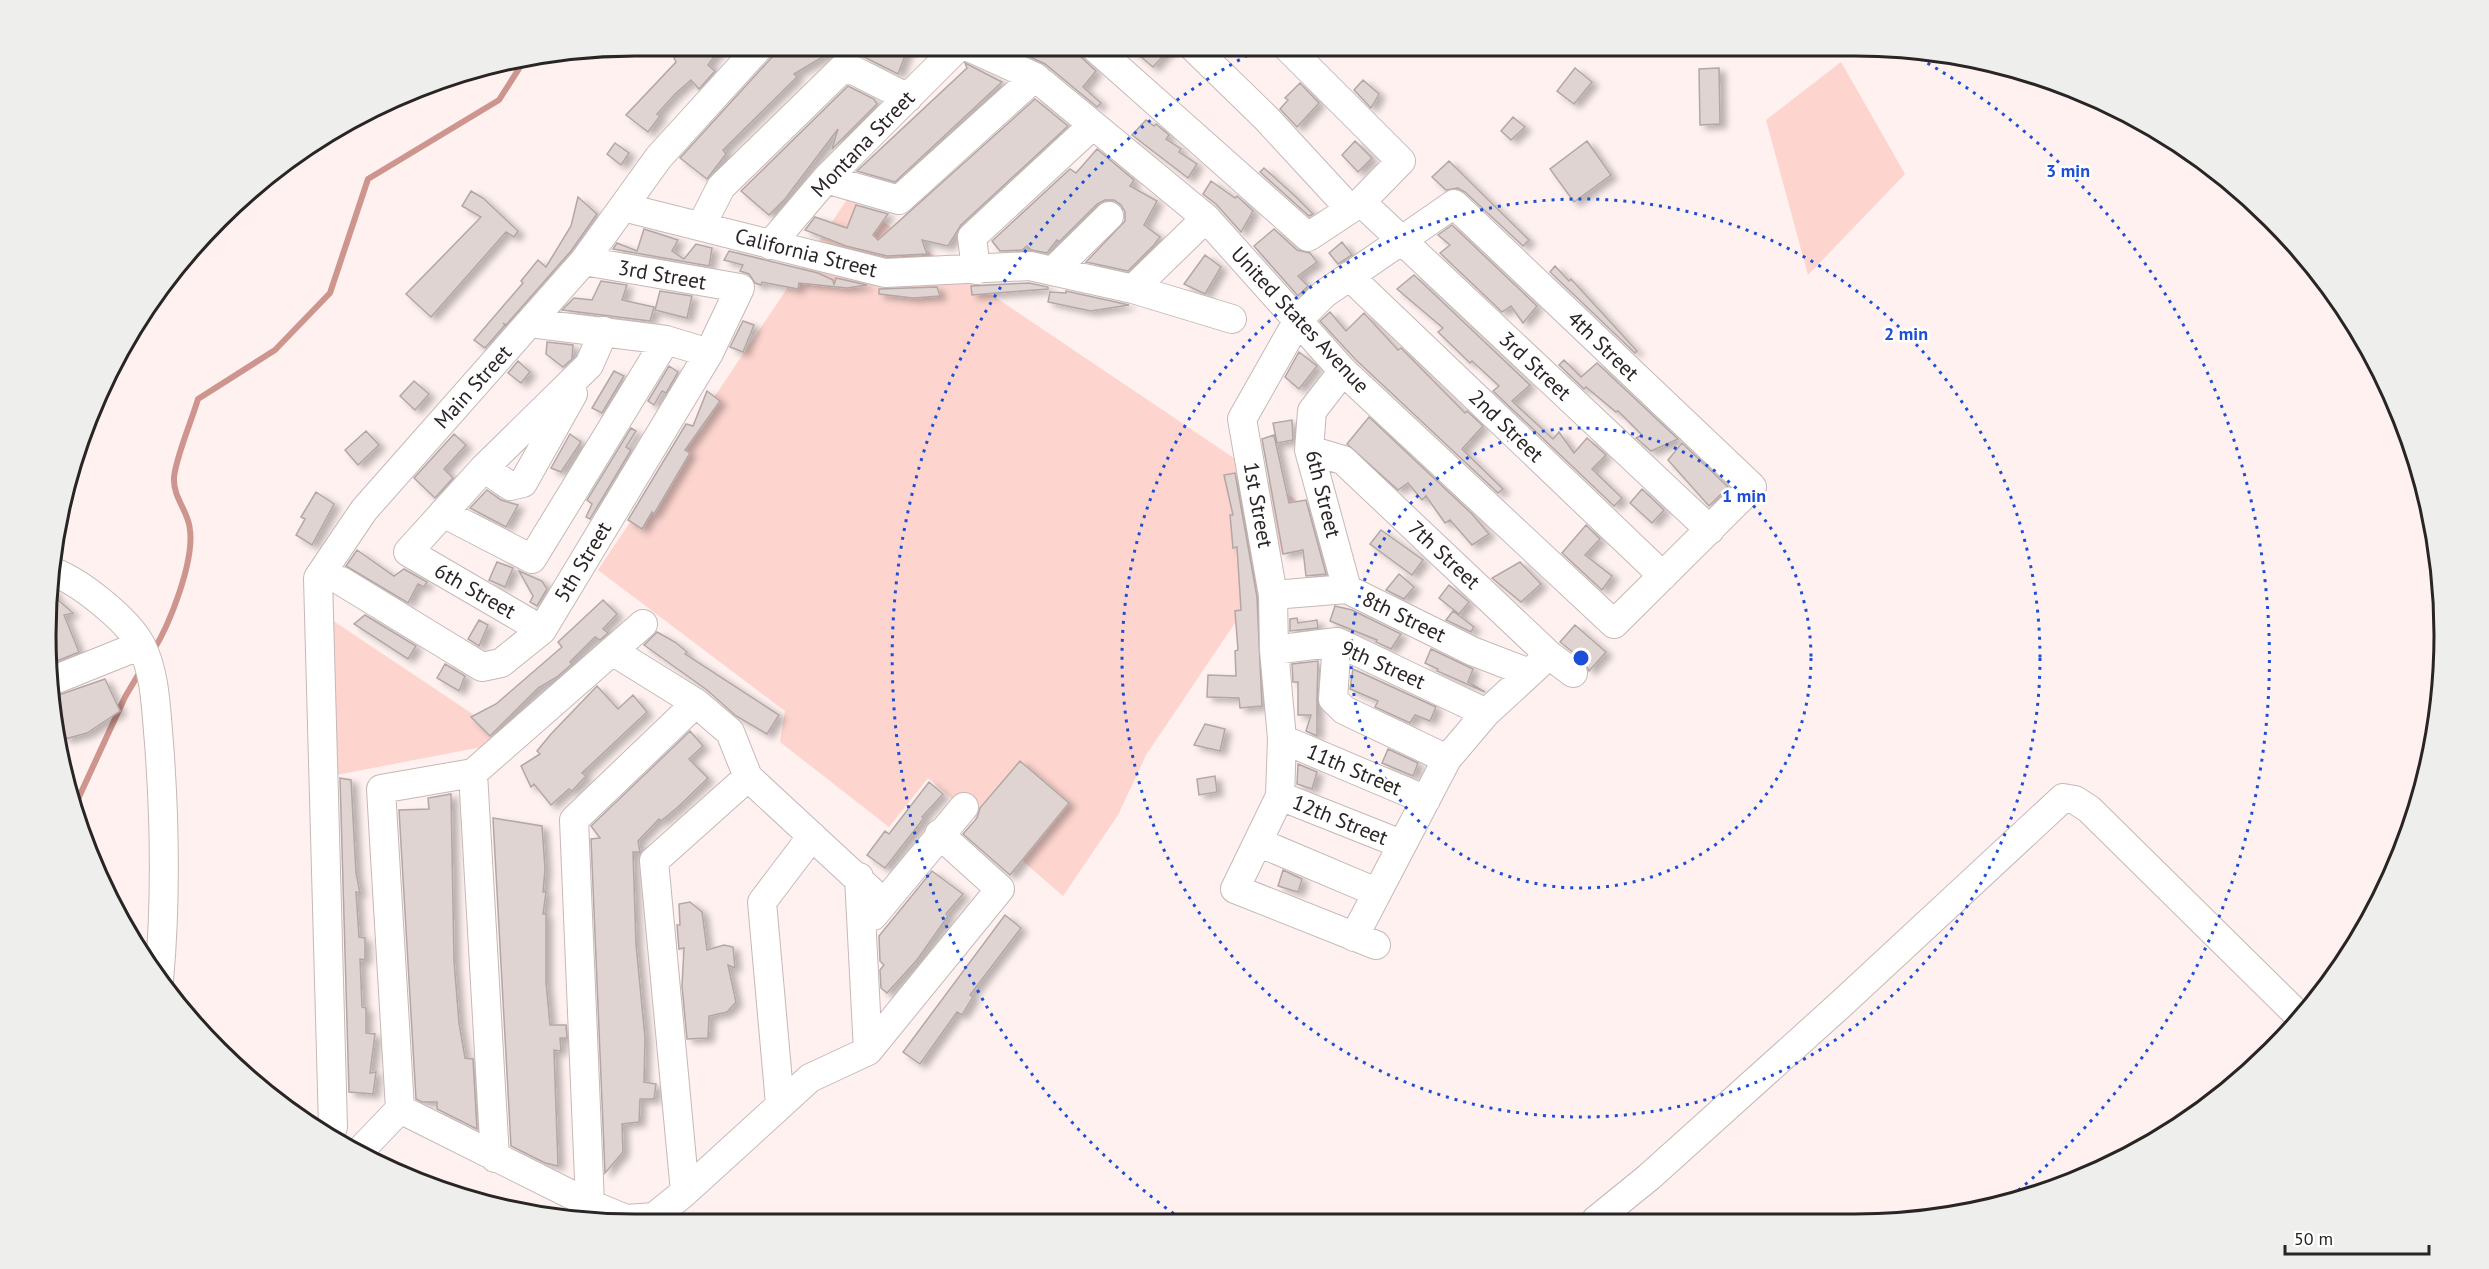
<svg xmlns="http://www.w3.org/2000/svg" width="2489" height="1269" font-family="'PT Sans',sans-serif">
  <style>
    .green { fill: #fdd4ce }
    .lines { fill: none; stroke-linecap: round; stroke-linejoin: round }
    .stream { stroke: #cd958d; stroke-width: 6 }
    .building { fill: #e0d4d2; stroke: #b3a7a6; stroke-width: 1.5; filter: url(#shadow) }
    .minor-casing { stroke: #c5b9b7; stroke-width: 30 }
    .minor { stroke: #fff; stroke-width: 28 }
    .ring { fill: none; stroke: #1d4ed8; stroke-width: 3; stroke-dasharray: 3 6 }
    .labels { text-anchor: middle; stroke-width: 5; stroke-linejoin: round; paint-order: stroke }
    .street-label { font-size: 21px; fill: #292524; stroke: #fff }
    .rim { fill: none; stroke: #292524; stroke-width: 3 }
    .centre { fill: #1d4ed8; stroke: #fff; stroke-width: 3 }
    .ring-label { font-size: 18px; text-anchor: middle; font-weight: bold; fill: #1d4ed8; stroke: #fff; stroke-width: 5; stroke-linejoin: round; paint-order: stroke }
  </style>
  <defs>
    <filter id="shadow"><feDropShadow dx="6" dy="4" stdDeviation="3" flood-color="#0004"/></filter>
  </defs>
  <rect width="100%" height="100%" fill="#fef1ef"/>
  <!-- green -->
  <path class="green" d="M1841,62l64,112 -97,101 -42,-155z
    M848,198l463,312 -165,245 -28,60 -55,81 -135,-118 -39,49 -109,-85 5,-31 -187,-141z
    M329,618l163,109v18l-161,31z"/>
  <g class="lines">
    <!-- stream -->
    <path class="stream" d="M153,651c17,-27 41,-89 37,-121 -1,-18 -17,-32 -16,-52 1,-19 18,-58 24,-79l77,-49 55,-57 38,-114 131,-79 28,-44
      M73,810l52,-113 16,-27"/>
  </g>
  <!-- building -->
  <path class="building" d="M690,45h32l-14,20 7,6 -16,18 -8,-9 -16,14 -18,20 3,2 -12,16 -22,-17 50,-53 -2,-4z
    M777,45h66l-49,29 3,3 -74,73 3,4 -19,25 -27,-21 93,-102z
    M873,45h36l-11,29 -36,-18z
    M1005,45h25l-3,4 6,3 6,-4 -2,-3h39l5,12 15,14 -13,16 18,16 -4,4 -52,-43z
    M1127,45l24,1h21l-19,21z
    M965,63l37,19 -107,100 -38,-11 110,-103z
    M1575,68l17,14 -18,22 -17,-13z
    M1719,68l1,56 -20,1 -1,-56z
    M1363,80l16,14 -8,14 -17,-18z
    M1300,83l19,20 -22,24 -17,-18 8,-9 -3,-2z
    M848,86l26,13 3,5 -45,45 6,-20 -53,70 -16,16 -28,-24z
    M1035,99l33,27 -107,99 -13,21 -26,-6 5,14 -40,2 -41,-10 -41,-16 10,-13 32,11 9,-23 32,9 -15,21 5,5z
    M1513,117l12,10 -14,13 -10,-9z
    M1146,120l8,6 2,-2 13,11 -3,4 15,10 -2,3 18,12 -9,14 -56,-43z
    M1355,141l17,17 -14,14 -16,-17z
    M1587,141l24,34 -37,27 -24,-33z
    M615,143l14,10 -8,12 -14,-11z
    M1097,149l37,31 -4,6 27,15 -13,24 16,12 -6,8 -26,26 -42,-9 39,-41v-9l-4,-7 -7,-5h-9l-8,4 -38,38 -2,-2 -10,13 -16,-3 -4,-4 -5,4 -22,1 -8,-10 78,-72 6,4z
    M1449,161l80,79 -6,6 -58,-54 -7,-4 -12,2 -14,-13z
    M1264,168l31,28 18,18 -4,2 -49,-44z
    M1211,181l24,17 2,-2 16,15 -12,21 -25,-28 -13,-10z
    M471,191l12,7 35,33 -4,6 -8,-5 -75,85 -25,-23 75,-77 -19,-11z
    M578,197l19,17 -26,37 -65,74 -3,-2 2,2 -20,23 -11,-8 49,-57 -2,-2 17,-21 8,7 25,-41z
    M1452,225l85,81 -14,17 -12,-17 -9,6 -62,-59 10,-8 -12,-10z
    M644,229l34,11 -6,11 12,8 12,-15 16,4 -3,18 -96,-17 4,-6 20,8z
    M1274,229l23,21 13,3 7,9 -19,14 10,10 -10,10 -44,-50z
    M1342,242l10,13 -14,9 -9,-11z
    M729,251l89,22 15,7 1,5 2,-7 31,7 -20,3 -48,-5 -1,6 -36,-7 -1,3 -6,-2 -6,-9 -9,-3 3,-6 -19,-5z
    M1205,255l16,12 -16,27 -21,-10z
    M1555,266l14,15 2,-2 66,72 -2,2 -85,-81z
    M1414,275l116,110 -18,16 41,38 6,-7 15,21 13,-15 19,17 -14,14 30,29 -8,8 -121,-115 6,-5 -27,-25 -2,2 -32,-31 5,-4 -46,-39z
    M601,281l26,4 -5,15 32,7 -4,14 -88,-11 12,-12 18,2z
    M1029,283l19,4v2l-76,6 -1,-9z
    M937,287l3,9 -27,2 -34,-4v-5z
    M660,291l32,5 -5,22 -32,-8z
    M1066,291l63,14 -38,6 -43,-9 2,-10 16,1z
    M1330,312l16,19 18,-18 34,37 3,-2 64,65 2,-2 16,15 -21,23 41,40 -5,4 -143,-134 -35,-38z
    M743,321l11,4 -11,27 -13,-5z
    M547,342l26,3 -1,14 -9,8 -17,-13z
    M1299,352l18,14 -18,23 -14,-12z
    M1564,360l17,17 16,-14 81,76 -27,12 -15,-13 6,-3 -24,-24 -2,1 -30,-25 -2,2 -25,-24z
    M518,361l12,11 -9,11 -13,-10z
    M669,366l9,6 -12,21 -4,-2 -8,14 -6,-4z
    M614,371l10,5 -22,37 -10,-5z
    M414,381l15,13 -14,16 -15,-14z
    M707,391l13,10 -35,49 5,3 -36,61 -2,-2 -10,17 -14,-9 58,-96 7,2z
    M1369,417l103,97 17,20 -17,11 -22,-25 -5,3 -19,-27 -4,4 -14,-17 -10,7 -51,-46z
    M1292,420l1,20 -16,3 -4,-20z
    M631,428l5,3 -10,16 5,3 -41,69 -4,-2 6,-13 -5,-4z
    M366,431l13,14 -21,20 -13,-15z
    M454,434l12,11 -22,24 9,9 -18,20 -21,-20z
    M570,434l11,8 -20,30 -10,-4z
    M1274,435l15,68 17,-3 20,74 -20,2 -3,-26 -20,4 -21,-115z
    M1682,443l46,44 -19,19 -41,-46z
    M1235,473l22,124 5,109 -22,2 -1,-10 -32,-1 1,-22 28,1 -1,-25 3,-1 -3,-39 6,-1 -4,-63 -4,1 -3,-33h3l-9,-40z
    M1642,489l22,21 -12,13 -22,-20z
    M487,490l14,10 17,5 -12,22 -36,-19z
    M316,492l18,12 -22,41 -16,-10 9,-16 -4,-2z
    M1586,525l14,14 -15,16 27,21 -10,14 -40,-37z
    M1381,530l42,30 -11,15 -42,-31z
    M357,550l37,26 10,-7 23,13 -3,5 -6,-3 -10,19 -62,-37z
    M497,562l16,6 -8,19 -16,-7z
    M1520,562l21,22 -20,18 -29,-24z
    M519,571l23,10 5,8 -10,17 -7,-4 3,-6z
    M1399,574l15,13 -10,12 -18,-9z
    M1449,585l20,17 -10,12 -20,-16z
    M47,588l6,2 4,9 16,14 -9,2 15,37 -27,11 -4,-9z
    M603,600l14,14 -14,15 5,4 -8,7 -5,-3 -25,25 2,2 -15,13 -19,11 -48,48 -19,-19 25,-13 66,-57 -4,-5z
    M1335,606l17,4 49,24 -10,15 -15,-7 1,-2 -47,-19z
    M1453,611l21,16 -3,5 -25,-12z
    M365,615l51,31 -8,13 -54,-35z
    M1297,618l1,5 19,-3 1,8 -28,3v-12z
    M479,620l9,5 -9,21 -11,-7z
    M1575,625l31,27 -17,19 -6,-11 -23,-18z
    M657,632l18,10 12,10 -2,2 94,61 -12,19 -31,-18 -29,-26 -63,-45z
    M1431,649l42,20 -5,13 17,10 -48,-21 1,-2 -13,-6z
    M1318,661l-1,37v38l-11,-5 5,-16h-13v-33h-5l-1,-18z
    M445,664l20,12 -6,15 -22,-13z
    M1353,669l83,38 -6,14 -15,-6 -5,8 -35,-16 3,-6 -28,-12z
    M105,679l15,32 -33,22 -22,6 -15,-41z
    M597,686l21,23 15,-14 14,17 -65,61 4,3 -14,15 -3,-2 -18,16 -17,-21 -3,3 -10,-21 19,-12 -3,-3 14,-17z
    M1205,724l20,5 -5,22 -26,-6z
    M690,731l13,15 -14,13 19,19 -30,29 -17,14 -2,-2 -21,22 2,11h-7l3,92 9,94 -1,44 12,2 -2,15h-14l-1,23 -17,2 1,28 -18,21 -14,-334 9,-1 -9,-12z
    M1388,749l30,14 -5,13 -31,-13z
    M1020,761l49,42 -59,72 -47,-41 14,-16 3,-10z
    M1298,764l19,8 -5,17 -15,-5z
    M1215,776l2,16 -18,3 -2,-16z
    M340,778l11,2 5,93 4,20 -4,-1 3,45 6,1v22l-5,-1 2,48 4,1v25l9,1 -5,39 6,-1 -3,22 -24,-2z
    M929,782l14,12 -21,23 2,1 -39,50 -18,-13 18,-24 4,3z
    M451,794l3,167 5,62 6,35 8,1 4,70 -40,-20v-7h-15l-6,-3 -17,-289 30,-1 -1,-11z
    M493,818l49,8 3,43 -2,23h3l-3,22h3v68l4,43h16l1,13h-7l1,13 -7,-1 4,116 -13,-3 -34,-17z
    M1283,870l19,9 -4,13 -20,-6z
    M932,871l31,23 -17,20 2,2 -31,44 -30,33 -6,-5 -1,-18 4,-5 -4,-4 -1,-25z
    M690,902l12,10 5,38 17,-5 9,2 2,21 -7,-3 8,37 -9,10 -18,4 -1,22 -21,1 -5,-53 2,-38 -5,1 -2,-24h3l-1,-21z
    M1005,915l16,13 -51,67 3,2 -11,18 -5,-3 -37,52 -17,-12z"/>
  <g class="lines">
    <defs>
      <path id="minor" d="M964,45l71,32 171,141 137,153 271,253 138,-137 -298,-283 -130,90 -26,26 -56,99 31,176 1,55 8,89 -2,57 -45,93 141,56
        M1092,45l216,192 53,-35 40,-41 -115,-115
        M1192,46l74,72 84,91
        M826,179l73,21 136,-123
        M1361,202l349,328
        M623,207l262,66 145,-7 103,23 99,30
        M701,226l20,-39 124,-121 63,32
        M770,245l56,-66 134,-134
        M976,270l-4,-33 121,-112
        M1054,270l55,-54
        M1349,276l314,300
        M1133,289l73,-71
        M530,323l136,17 43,13
        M1343,371l-31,40 -3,39 38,139
        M1309,450l34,10 206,195 24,18
        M484,468l26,18 13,-3 50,-89
        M443,513l89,46 134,-219
        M50,571c27,8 77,48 91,74 15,29 15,67 18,98 6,79 7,159 0,238
        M341,581l141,86 19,-4 41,-33 167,-277 31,-65 -156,-27
        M1273,595l74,-6 125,62 57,22
        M542,630l-134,-78 76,-84 105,-103 15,-34
        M1337,642l-4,57 11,11 103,49
        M1274,650l63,-8 149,71
        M614,652l82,51 34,29 18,45 136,126
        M49,682l92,-37
        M1282,739l144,61
        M473,773l22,385
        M1280,796l121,48
        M1258,842l118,50
        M859,877l9,174
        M873,916l91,-109
        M1354,937l93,-178 39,-46 63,-58
        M780,1104l-18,-202 50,-66
        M400,1109l190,95 36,15 28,-2 31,-25 125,-114 58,-27 132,-162 -61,-55
        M328,1137l5,-10 -15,-549 46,-68 220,-249 75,-104 102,-112
        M357,1154l43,-45 -19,-320 92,-16 170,-149
        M685,1192l-31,-331 94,-84
        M590,1204l-16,-384 122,-117
        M1596,1220l53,-43 191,-172 223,-207 12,2 14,9 210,207"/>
    </defs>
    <!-- minor casing -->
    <use href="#minor" class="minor-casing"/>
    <!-- minor -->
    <use href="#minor" class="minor"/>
  </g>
  <!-- distance rings -->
  <g class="ring">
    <circle cx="1581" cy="658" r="230"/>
    <circle cx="1581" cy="658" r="459"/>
    <path d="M1181 1219A689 689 0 0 1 1263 47M1904 50A689 689 0 0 1 2010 1197"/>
  </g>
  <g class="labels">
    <!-- street labels -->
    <g class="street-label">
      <text transform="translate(863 144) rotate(-46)" y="7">Montana Street</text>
      <text transform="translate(806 253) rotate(14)" y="7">California Street</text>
      <text transform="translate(662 275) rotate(10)" y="7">3rd Street</text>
      <text transform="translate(1300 320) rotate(47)" y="7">United States Avenue</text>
      <text transform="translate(1603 346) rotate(44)" y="7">4th Street</text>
      <text transform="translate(1535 366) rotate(43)" y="7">3rd Street</text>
      <text transform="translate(473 387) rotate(-48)" y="7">Main Street</text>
      <text transform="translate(1506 426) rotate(44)" y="7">2nd Street</text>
      <text transform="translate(1323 494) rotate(76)" y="7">6th Street</text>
      <text transform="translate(1258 505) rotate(80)" y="7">1st Street</text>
      <text transform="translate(1444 555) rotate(43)" y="7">7th Street</text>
      <text transform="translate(583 562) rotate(-59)" y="7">5th Street</text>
      <text transform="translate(475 591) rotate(30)" y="7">6th Street</text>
      <text transform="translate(1404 617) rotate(26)" y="7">8th Street</text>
      <text transform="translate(1383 665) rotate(24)" y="7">9th Street</text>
      <text transform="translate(1354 770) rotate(23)" y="7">11th Street</text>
      <text transform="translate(1340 820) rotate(22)" y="7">12th Street</text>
    </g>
  </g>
  <!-- crop -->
  <path d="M0 0H2489V1269H0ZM635 56H1855A579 579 0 0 1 2434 635V635A579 579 0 0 1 1855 1214H635A579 579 0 0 1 56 635V635A579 579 0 0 1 635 56Z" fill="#eeeeed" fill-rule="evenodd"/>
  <path class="rim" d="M635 56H1855A579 579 0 0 1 2434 635V635A579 579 0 0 1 1855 1214H635A579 579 0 0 1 56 635V635A579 579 0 0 1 635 56Z"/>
  <circle cx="1581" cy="658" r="9" class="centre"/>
  <g class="ring-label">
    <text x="2068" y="177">3 min</text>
    <text x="1906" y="340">2 min</text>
    <text x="1744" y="502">1 min</text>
  </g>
  <!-- scale -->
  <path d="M2285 1245v9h144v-9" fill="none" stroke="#292524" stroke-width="3"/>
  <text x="2294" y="1245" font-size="18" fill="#292524" stroke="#ffffff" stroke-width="4.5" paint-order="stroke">50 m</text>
</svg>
